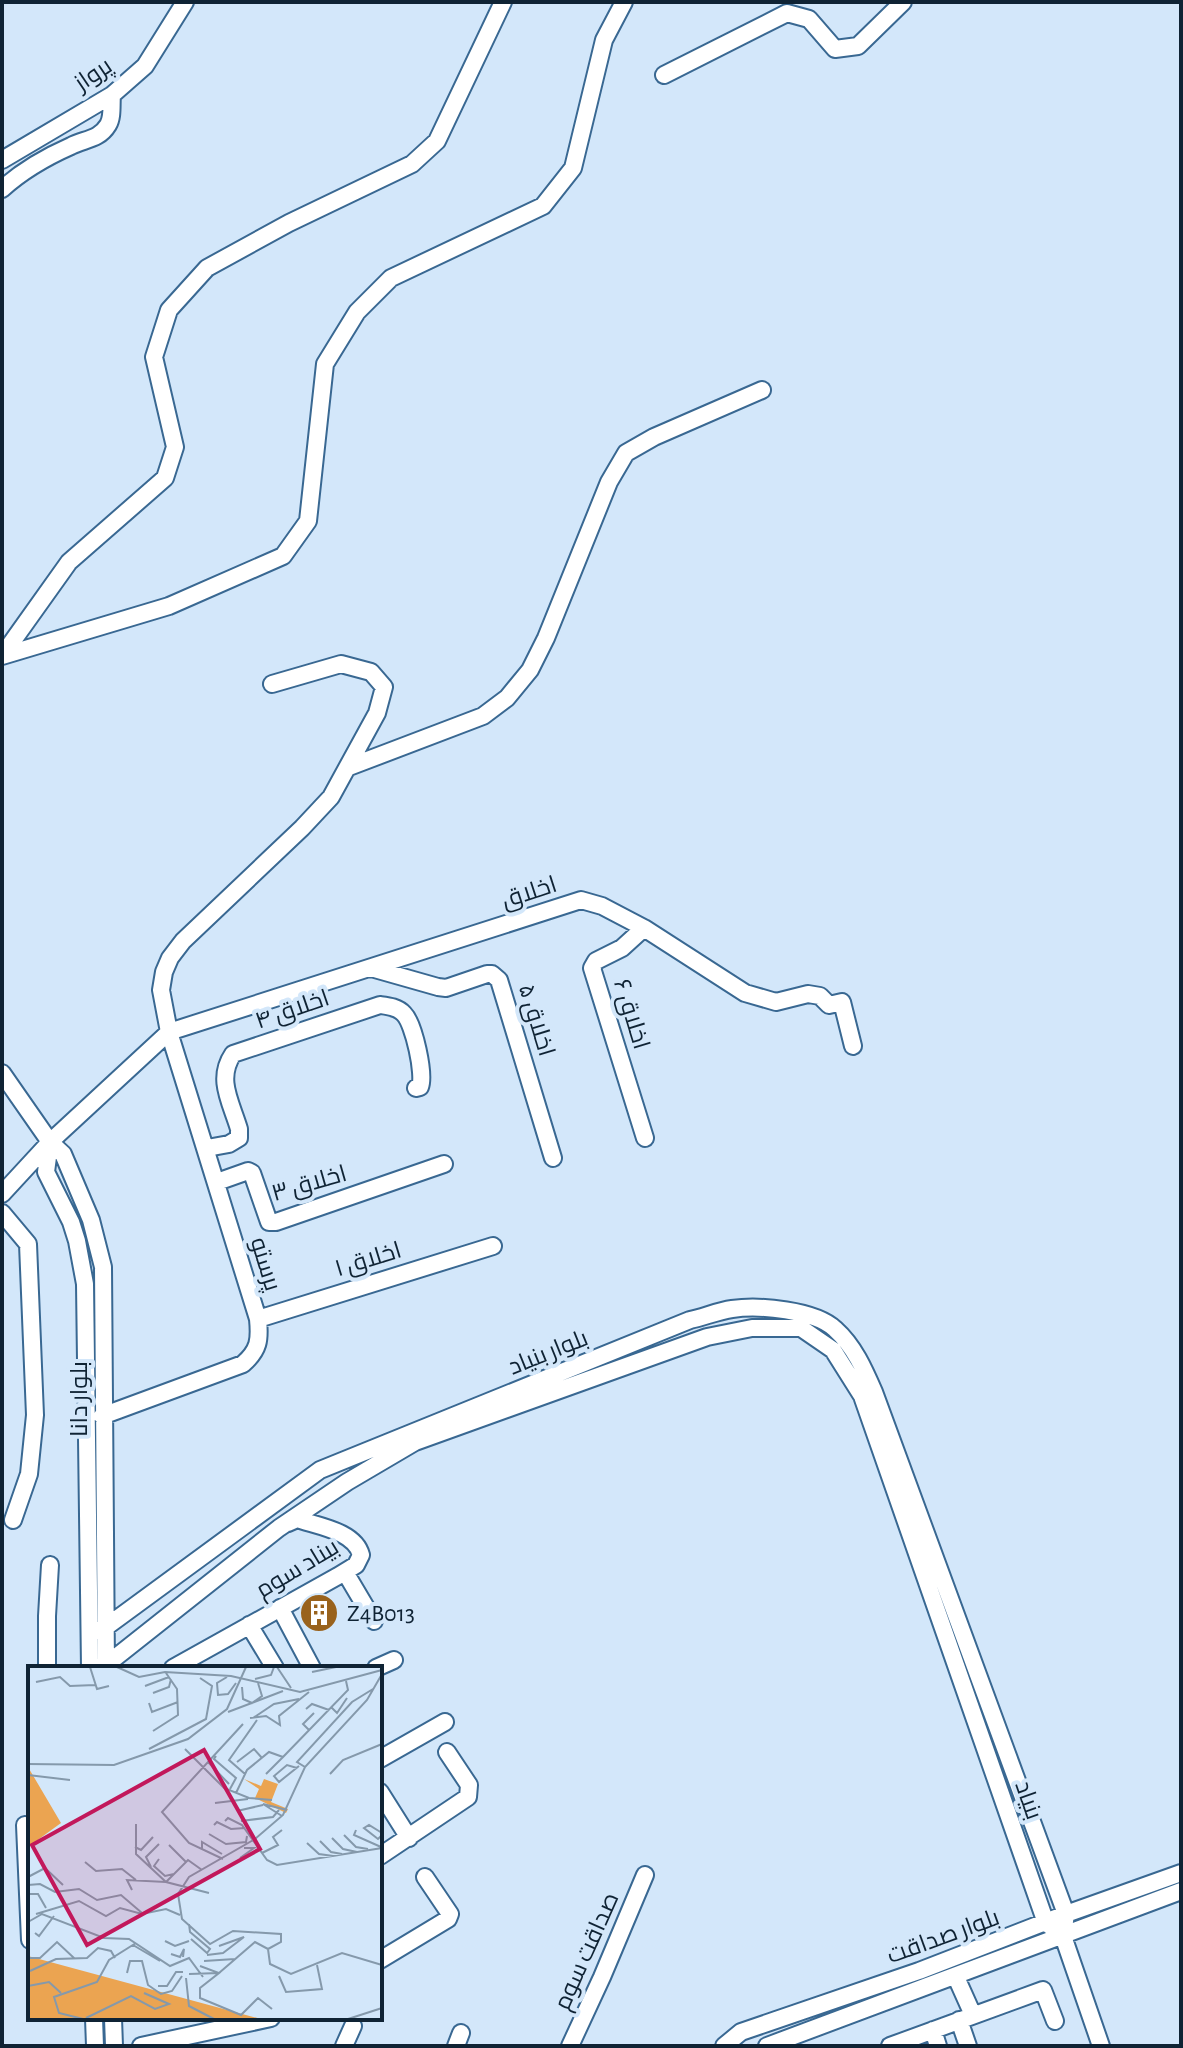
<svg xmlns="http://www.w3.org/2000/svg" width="1183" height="2048" font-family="'Alegreya Sans',Cairo,sans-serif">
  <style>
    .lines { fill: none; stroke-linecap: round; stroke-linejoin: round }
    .minor-casing { stroke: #396892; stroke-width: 20 }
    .minor { stroke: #fff; stroke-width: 16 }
    .labels { text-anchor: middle; stroke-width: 8; stroke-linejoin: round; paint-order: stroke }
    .street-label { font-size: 24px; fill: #0f2334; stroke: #d3e7fa }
    .poi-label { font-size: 24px; fill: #0f2334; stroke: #d3e7fa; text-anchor: start }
    .inset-road { fill: none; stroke: #8599ab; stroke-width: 2 }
    .view { fill: #c2185b; fill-opacity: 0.15; stroke: #c2185b; stroke-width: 4 }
    .inset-edge { fill: none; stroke: #0f2334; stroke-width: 4 }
  </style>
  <rect width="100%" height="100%" fill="#d3e7fa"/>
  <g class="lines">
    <defs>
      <path id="minor" d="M664,75l123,-62 22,6 26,30 23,-3 45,-44
        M2,160l110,-65 33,-29 40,-64
        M2,189c20,-18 44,-32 69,-43 13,-7 28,-6 37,-21 5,-8 3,-21 4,-30
        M2,656l167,-50 114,-50 25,-35 17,-157 32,-52 34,-34 152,-72 30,-38 31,-128 20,-38
        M2,656l67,-94 96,-84 10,-31 -21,-90 15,-47 38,-42 82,-45 123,-59 25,-23 66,-139
        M349,767l134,-51 24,-18 23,-28 16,-32 63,-156 17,-29 28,-16 108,-47
        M644,928l-22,20 -26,13 -4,7 53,170
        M371,968l67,19 8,1 41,-14h5l7,6 54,178
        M2,1073l48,69 13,12 28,66 12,47 3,401
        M50,1142l-4,30 25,50 6,19 8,43 5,384
        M207,1148l22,-4 10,-6v-9c-8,-27 -23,-50 -6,-75l147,-49c8,1 18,2 24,9 10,10 21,61 16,73l-4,1
        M217,1182l31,-11 4,2 17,49h7l168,-58
        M2,1194l48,-52 119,-110 412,-132 21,6 42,22 101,65 31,9 32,-8 12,2 9,9 13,-3 11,44
        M2,1213l26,31 7,171 -6,59 -16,46
        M258,1319l235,-73
        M102,1416l141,-52c16,-14 17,-24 15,-45l-89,-287 -8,-42 3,-18 6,-14 13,-17 119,-113 29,-31 46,-84 7,-26 -13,-15 -30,-8 -69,20
        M345,1572l29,49
        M280,1608l32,60
        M249,1625l26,43
        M90,1633l16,-6 214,-157 370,-150c14,-3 28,-9 42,-11 27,-4 83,1 103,20 19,17 29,40 39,63l192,522 -3,22
        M47,1668v-52l3,-51
        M96,1668l10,-3 173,-137 68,-46 68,-40 292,-105 45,-9h49l32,22 29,46 184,527 17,13 38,110
        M173,1668l165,-92 18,-11 5,-10c-6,-24 -44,-29 -64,-36l-9,4
        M376,1668l18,-8
        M380,1759l65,-37
        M380,1792l29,46
        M25,1825l5,115
        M380,1856l88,-59 1,-12 -22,-33
        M380,1960l68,-41 2,-5 -25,-37
        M956,1977l17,38
        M94,2018l1,28
        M113,2018l1,28
        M959,2020l9,26
        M933,2030l5,16
        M141,2046l130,-28
        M344,2046l9,-20
        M456,2046l5,-13
        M570,2046l32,-69 43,-102
        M724,2046l17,-14 178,-61 147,-57 115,-41
        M767,2046l414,-155
        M890,2046l153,-56 12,31"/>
    </defs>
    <!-- minor casing -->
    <use href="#minor" class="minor-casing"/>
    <!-- minor -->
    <use href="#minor" class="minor"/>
  </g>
  <!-- icons -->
  <defs>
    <symbol id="building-disc" viewBox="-11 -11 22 22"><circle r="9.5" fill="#99621c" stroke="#d3e7fa"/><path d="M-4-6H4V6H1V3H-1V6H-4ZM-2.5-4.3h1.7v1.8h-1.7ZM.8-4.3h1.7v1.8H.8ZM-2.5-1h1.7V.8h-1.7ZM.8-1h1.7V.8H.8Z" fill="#fff"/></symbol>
  </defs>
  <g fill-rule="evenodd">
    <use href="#building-disc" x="297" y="1591" width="44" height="44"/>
  </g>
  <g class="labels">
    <!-- street labels -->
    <g class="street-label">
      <text transform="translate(93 74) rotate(-34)" y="8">پرواز</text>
      <text transform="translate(529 892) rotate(-18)" y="8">اخلاق</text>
      <text transform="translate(292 1009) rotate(-19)" y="8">اخلاق ۴</text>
      <text transform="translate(632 1014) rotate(73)" y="8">اخلاق ۶</text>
      <text transform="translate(537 1020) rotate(73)" y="8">اخلاق ۵</text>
      <text transform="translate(309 1183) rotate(-16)" y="8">اخلاق ۳</text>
      <text transform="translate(368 1259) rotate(-17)" y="8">اخلاق ۱</text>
      <text transform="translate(266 1264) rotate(73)" y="8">پرستو</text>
      <text transform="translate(548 1352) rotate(-22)" y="8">بلوار بنیاد</text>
      <text transform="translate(79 1399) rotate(-90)" y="8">بلوار دانا</text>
      <text transform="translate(297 1568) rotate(-31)" y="8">بیناد سوم</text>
      <text transform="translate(1029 1800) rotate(71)" y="8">بنیاد</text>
      <text transform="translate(943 1936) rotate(-20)" y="8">بلوار صداقت</text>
      <text transform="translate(586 1951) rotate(-66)" y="8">صداقت سوم</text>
    </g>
    <!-- poi labels -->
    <g class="poi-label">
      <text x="347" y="1621">Z4B013</text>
    </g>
  </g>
  <!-- overview -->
  <g transform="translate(28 1666)">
    <rect width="354" height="354" fill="#d3e7fa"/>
    <path d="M0,101l33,56 -33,24zM216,113l17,7 3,-7 14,5 -7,18 17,7 -2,4 -31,-15 4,-9zM0,290l233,63h-233z" fill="#eba451"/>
    <path class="inset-road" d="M62,1l7,22 12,-3M89,1l22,10 26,-5 66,4 69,16 82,-22M158,1h30M249,1l14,21M284,6l24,-5M199,11l-10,6 1,12 10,-1 8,-11M227,13l16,-4 3,-8M8,16l24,-5 10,9 25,-1M117,20l24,-9M214,21l1,12 9,4 10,-7 -4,-13M125,27l16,-6 2,-8M121,37l3,9 26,-10M303,41l6,6 10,-15M278,43l6,-5 17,6M200,46l55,-21M222,52l16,-2 14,9 -1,-9 30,-24M225,52l21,-14 25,-5M281,64l-6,-6 11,-11M125,65l25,-16 -1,-26 -11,-16M121,83l57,-30 6,-33 -12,-8M157,83l39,39 25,10 23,2M188,90l-2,3 22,19 -6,11M180,96l21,22M209,96l17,-13 8,9M0,98l86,1 74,-26 39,-30 19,-42M277,101l-8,-5 55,-60 21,-13M269,102l-10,-3 -13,11 5,6 20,-16M217,108l-16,-14 28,-40M238,108l17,-17M302,108l13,-14 39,-16M0,109l42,5M208,127l11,-23 22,-18 14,5 65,-67 -2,-9M187,137l33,-4M209,145l26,-6M254,150l-19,-12 24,6M197,155l3,-3 14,7 25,35 10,5 105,-17M213,155l32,-4 6,-7M108,158v30l30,28 43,11M186,159l3,-3 14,7 14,-1M328,164l-2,5 27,12M354,167l-13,-8 -5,3 14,11 4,-4M181,168l17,10 20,-2 1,-6M316,169l12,12 12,2M304,172l11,11 14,3M292,175l11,11 11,2M279,177l12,11 14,2M141,179l17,17M107,181l6,3 12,-13M174,183v-7l20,12M234,187l16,-8 -5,-8 9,-7M212,192l14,-10h-10M131,193l-5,7 11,10 9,-2M195,193l-34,-16 -27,-31 81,-88M57,196l11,9 26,-2 14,11M123,201l-5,-10 13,-13M0,211l17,-9 18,17M138,216l22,-22 14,10M0,219l12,-1 15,8 24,-3 18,11 24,-5 21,18M161,223l26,-16M104,224l-5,-10 39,2M0,228h10l8,14M8,248l43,-13 27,15 14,-8 22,6 24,-5 14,6M0,256l14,-8 62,24 25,1 41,27 19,-8 14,19M161,258l1,8 20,17 -3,4 -16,-14M7,267l4,3 15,-20M137,275l10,5 14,-5M105,279l27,16M240,283l13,-7v-8l-48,-3 -23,13 -28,-25 -4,-25 11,-17 66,-38 28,-24 22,-48 62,-67 15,-26M240,283l2,15 21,10 51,-21 40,12M143,288l9,3 4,-8 -1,8M179,289l16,-2 21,-16 -25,9M0,292h12l17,-16 17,16M176,295l31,-2M172,300l19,7 -19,15v10l41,17 17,-17 14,11M2,305l26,-12 31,-1 11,-10 13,3 4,7M99,307l3,-12h12l6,24 13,9 11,-3 10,-15M161,308l30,-1 36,-31 13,7M251,310l7,16 36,-3 -5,-24M158,312l3,28 25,13M0,320l21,-4 12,11M130,320h9l9,-14h7M58,352l45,-22 24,13 14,-5 -25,-11M55,353l-24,-6 -5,-16 43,-15 12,-22 27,-17M320,353l34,-11"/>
    <path class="view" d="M176,84l56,99 -173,96 -55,-100z"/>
    <rect width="354" height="354" class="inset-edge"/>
  </g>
  <!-- border -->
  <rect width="1183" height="2048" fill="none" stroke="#0f2334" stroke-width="8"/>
</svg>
